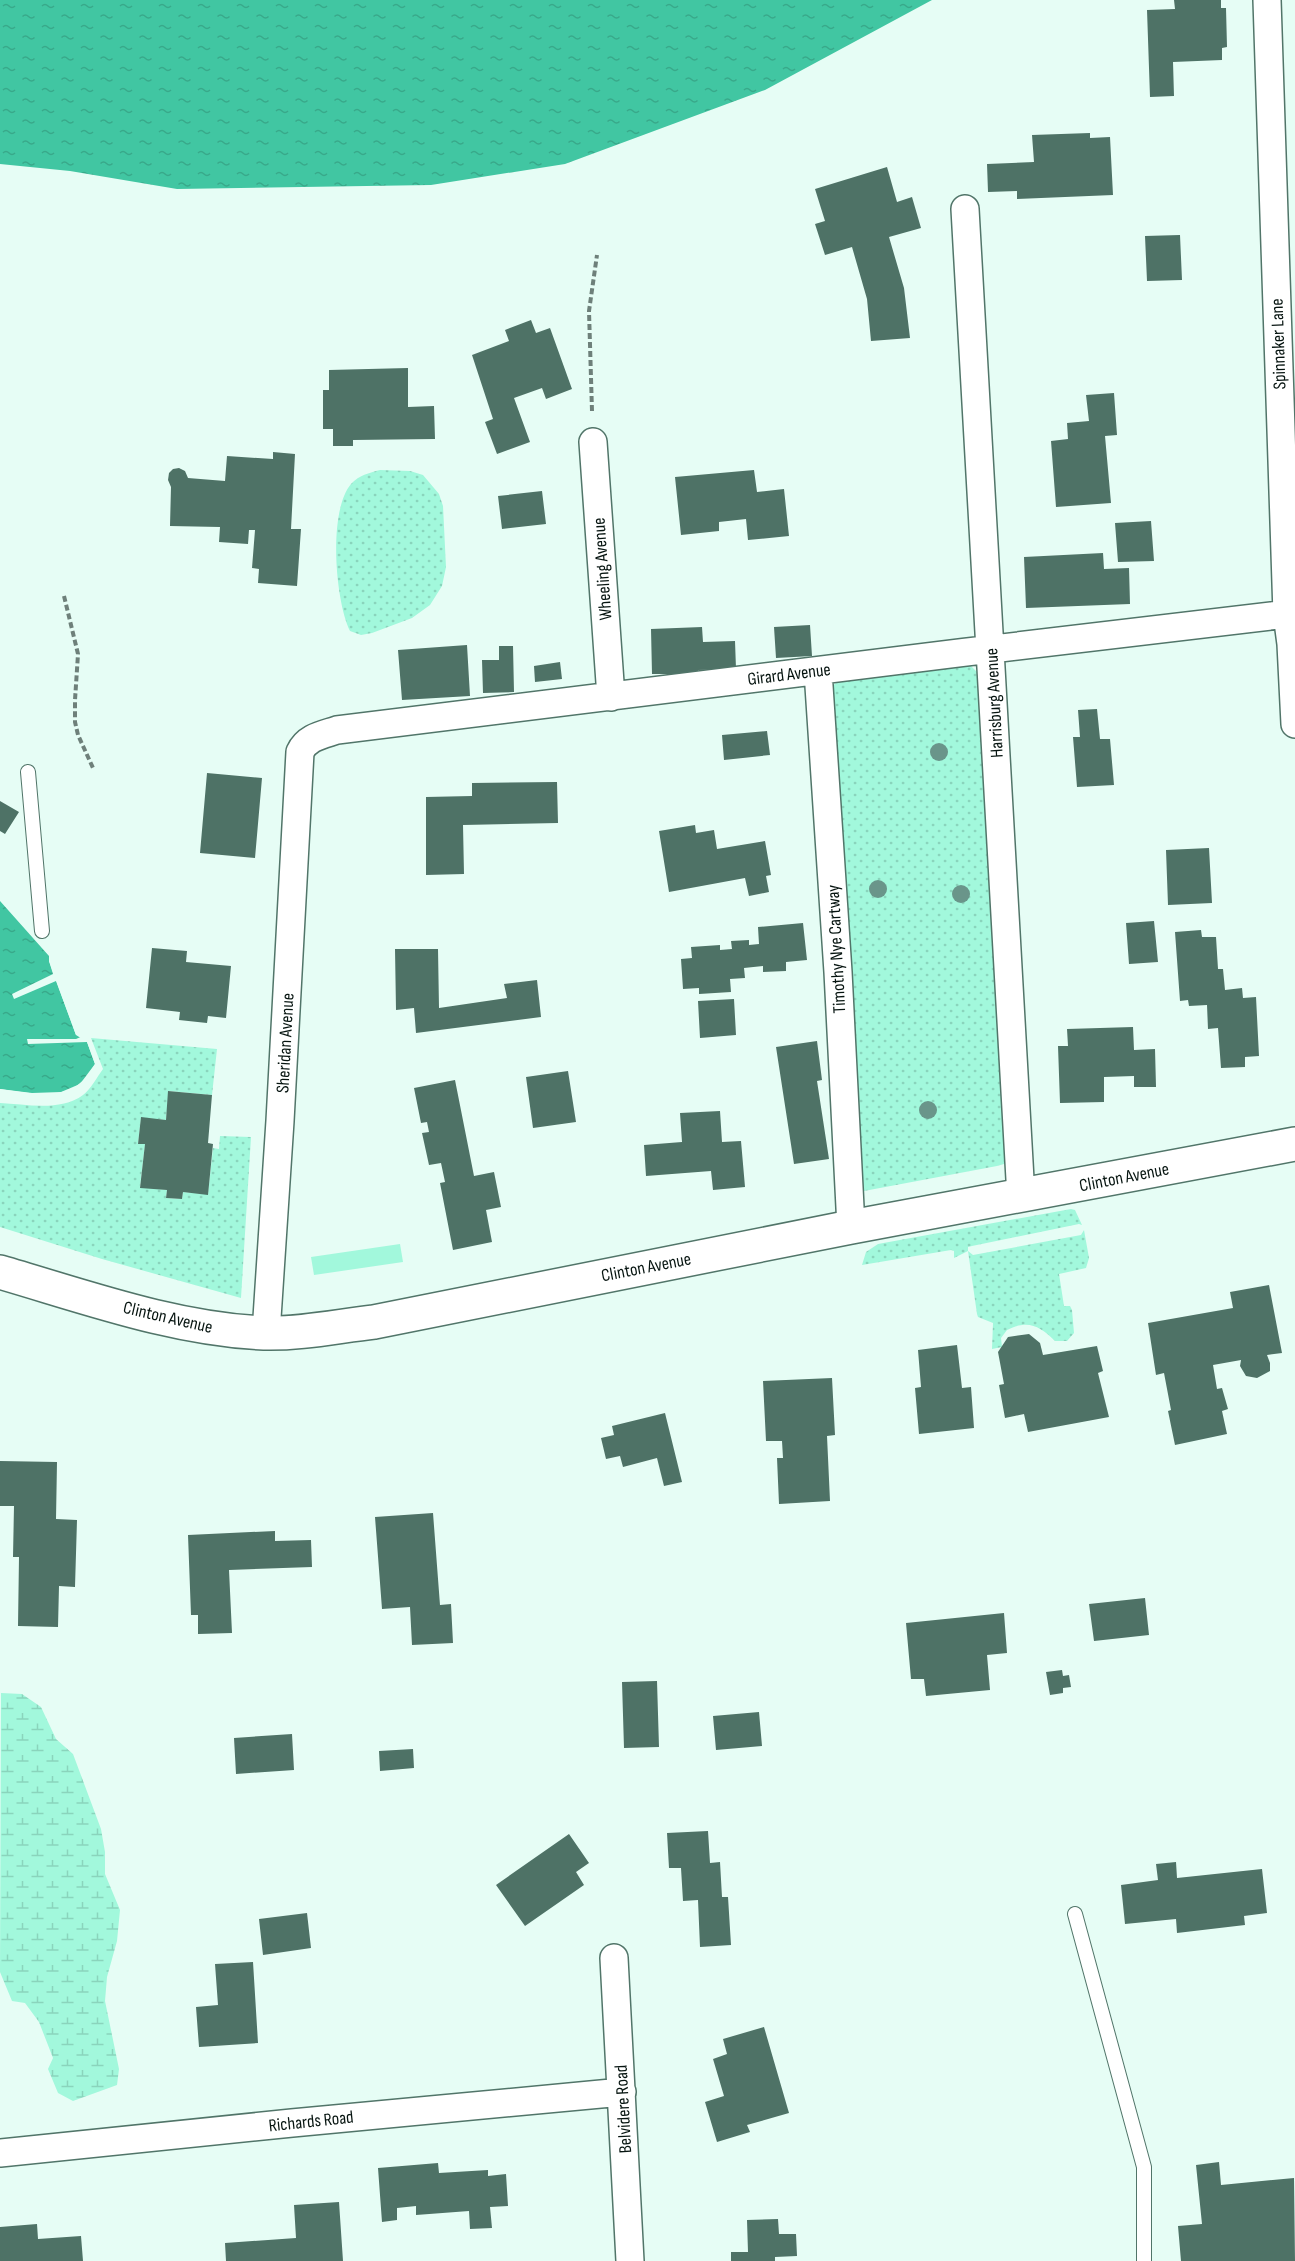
<svg xmlns="http://www.w3.org/2000/svg" width="1295" height="2261" font-family="'Sofia Sans Condensed',sans-serif">
  <style>
    .grass { fill: url(#grass-dots) }
    .wetland { fill: url(#wetland-marsh) }
    .garden { fill: #a2f8dc }
    .water { fill: url(#water-ripples) }
    .pier { fill: #e6fdf5 }
    .building { fill: #4e7266 }
    .lines { fill: none; stroke-linecap: round; stroke-linejoin: round }
    .service-casing { stroke: #517569; stroke-width: 16 }
    .minor-casing { stroke: #517569; stroke-width: 30 }
    .tertiary-casing { stroke: #517569; stroke-width: 36 }
    .path { stroke: #6e807a; stroke-width: 4; stroke-dasharray: 6 3; stroke-linecap: butt }
    .service { stroke: #fff; stroke-width: 14 }
    .minor { stroke: #fff; stroke-width: 27 }
    .tertiary { stroke: #fff; stroke-width: 33 }
    .tree { fill: #6a958a }
    .labels { text-anchor: middle; stroke-width: 5; stroke-linejoin: round; paint-order: stroke }
    .street-label { font-size: 18px; fill: #061410; stroke: #fff }
  </style>
  <defs>
    <pattern id="grass-dots" width="8" height="8" patternUnits="userSpaceOnUse" patternTransform="scale(1.5)"><rect width="8" height="8" fill="#a2f8dc"/><path d="M2 2h.1M6 6h.1" fill="none" stroke="#8ad4bc" stroke-width="1.8" stroke-linecap="round"/></pattern>
    <pattern id="wetland-marsh" width="20" height="14" patternUnits="userSpaceOnUse" patternTransform="scale(1.5)"><rect width="20" height="14" fill="#a2f8dc"/><path d="M1 5h8M5 5V1M11 12h8M15 12V8" fill="none" stroke="#8ad4bc"/></pattern>
    <pattern id="water-ripples" width="26" height="14" patternUnits="userSpaceOnUse" patternTransform="scale(1.5)"><rect width="26" height="14" fill="#41c6a2"/><path d="M2 4q2-2 4 0t4 0M15 11q2-2 4 0t4 0" fill="none" stroke="#38a98a"/></pattern>
  </defs>
  <rect width="100%" height="100%" fill="#e6fdf5"/>
  <!-- grass -->
  <path class="grass" d="M380,470l30,1 13,4 16,19 4,12 3,61 -4,19 -12,19 -18,13 -40,15 -11,2 -11,-4c-15,-31 -22,-120 1,-147 8,-9 18,-11 29,-14z
    M969,664l9,9 29,485 -3,6 -7,2 -133,25 -2,-2 -31,-502 9,-7z
    M91,1038l126,11 -5,46 -43,-4 -3,29 -25,-2 -3,26h7l-5,43 27,3 -1,8 16,1 1,-7 25,2 5,-46 6,1 1,-13 31,1 -10,161 -139,-39 -102,-32v-124c26,1 60,9 83,-8 8,-6 14,-18 20,-26z
    M1071,1209l4,1 7,15 -3,-1 -107,22 -4,1v4l5,4 108,-20 3,-5 5,28 -3,10 -27,6 5,32h6l2,4 2,23 -7,8h-12c-15,-15 -27,-22 -48,-11l-6,8 1,9 -10,2 1,-26 -15,-6 -1,-3 -9,-63 -14,7v-7l-3,-1 -89,15 4,-13 12,-8z"/>
  <!-- wetland -->
  <path class="wetland" d="M1,1693l21,1 19,13 15,32 17,15 28,75 4,23v22l15,36 -3,31 -10,36 -2,24 14,68 -2,16 -44,16 -15,-8 -10,-24 5,-11 -14,-36 -14,-19 -13,-2 -12,-29z"/>
  <!-- garden -->
  <path class="garden" d="M400,1244l3,18 -89,13 -3,-18z"/>
  <!-- water -->
  <path class="water" d="M0,0h932l-167,90 -200,74 -134,21 -254,4 -107,-18 -70,-7z
    M0,901l49,55v5l27,74 11,7 8,22c-4,6 -9,15 -15,19 -20,18 -56,9 -80,6z"/>
  <!-- pier -->
  <path class="pier" d="M52,959l26,74 2,1 -4,1 -20,-54 -42,18 -2,-5 41,-20 -4,-13z
    M83,1036l7,5 8,24 -16,21 -21,9 -30,1 -31,-4v-3l32,4 29,-1 19,-8 15,-20 -8,-22 -59,2 -1,-5h49z"/>
  <!-- building -->
  <path class="building" d="M1174,0h47v8h5l1,39 -5,1v12l-49,2 1,34 -24,1 -3,-87 28,-1z
    M1090,133v5l20,-1 3,58 -96,4v-8l-29,1 -1,-28 47,-2 -2,-27z
    M887,167l10,35 15,-5 9,31 -32,9 15,51 6,50 -39,3 -4,-42 -15,-52 -27,8 -10,-31 10,-3 -10,-32z
    M1180,235l2,45 -35,1 -2,-45z
    M531,320l5,13 14,-5 22,61 -26,10 -4,-11 -28,10 16,44 -33,12 -12,-32 8,-3 -21,-64 37,-14 -4,-11z
    M408,368v39l26,-1 1,33 -82,1v6h-20v-17h-10v-39h6v-20z
    M1114,393l3,42 -12,1 6,67 -55,4 -5,-66 17,-2 -1,-16 22,-2 -3,-26z
    M273,452l22,2 -4,75h10l-4,57 -39,-3 1,-14 -7,-1 3,-38h-6l-1,14 -29,-2 1,-15 -50,-1 1,-39 -3,-7 1,-7 4,-4 6,-1 6,3 3,7 37,3 2,-25 46,3z
    M754,470l3,22 27,-3 5,47 -41,4 -2,-21 -27,3v9l-38,4 -6,-58z
    M542,491l4,33 -44,5 -4,-33z
    M1151,521l3,40 -36,1 -3,-39z
    M1103,553l1,16 25,-1 1,36 -104,4 -2,-51z
    M810,625l2,31 -36,2 -2,-31z
    M702,627l1,15 32,-1 1,28 -38,1 1,8 -20,1v-5h-27l-1,-45z
    M467,645l3,51 -68,4 -4,-50z
    M499,646h14l1,46 -31,1 -1,-33h17z
    M560,662l2,17 -27,3 -1,-16z
    M1097,709l3,30h10l4,46 -37,2 -4,-50h7l-2,-27z
    M767,731l3,24 -46,5 -2,-25z
    M207,773l55,5 -7,80 -55,-5z
    M557,782l1,41 -95,2 1,49 -38,1v-78l46,-1v-13z
    M0,801l19,11 -14,22 -5,-3z
    M695,825l1,8 18,-3 3,19 48,-8 6,34 -5,1 3,16 -20,4 -4,-18 -76,14 -10,-61z
    M1209,848l3,55 -44,2 -2,-55z
    M1154,921l4,41 -29,2 -3,-41z
    M803,923l4,37 -21,2v9l-23,1v-6l-19,2 1,10 -15,1 1,13 -32,2v-6l-16,1 -2,-30 11,-1 -1,-11 29,-2v5l12,-1 -1,-8 18,-1v5l10,-1 -1,-17z
    M1201,930l1,7h14l2,32h5l2,21 17,-2 1,10 13,-1 3,59 -14,1v10l-24,1 -3,-40 -10,1 -1,-24 -18,1 -1,-6 -8,1 -5,-69z
    M152,948l35,3 -1,11 45,4 -5,52 -18,-2 -1,7 -28,-3 1,-8 -34,-4z
    M395,949h43l1,59 68,-10 -3,-14 33,-4 4,37 -125,16 -2,-25 -18,2z
    M734,999l2,36 -36,3 -2,-37z
    M1133,1027l1,23 21,-1 1,38h-22v-11l-30,1v25l-44,1 -2,-57h10l-1,-17z
    M817,1041l5,39 -5,1 12,78 -35,5 -18,-117z
    M568,1071l8,51 -43,6 -7,-51z
    M455,1080l19,96 20,-4 7,35 -15,3 6,32 -39,8 -13,-67 5,-1 -4,-19 -12,2 -7,-32 7,-1 -2,-10 -6,1 -7,-35z
    M168,1091l44,4 -4,48 5,1 -5,51 -25,-3 -1,7 -16,-1 1,-8 -27,-2 5,-44h-7l3,-27 25,3z
    M720,1111l2,31 19,-1 4,46 -32,3 -2,-19 -65,5 -2,-31 38,-3 -2,-29z
    M1269,1285l13,68 -15,2 3,8v8l-13,7 -11,-2 -6,-10 1,-6 -28,5 4,24 5,-1 6,21 -6,2 5,23 -52,11 -7,-34 3,-1 -7,-37 -8,2 -8,-52 85,-15 -3,-16z
    M1029,1334l11,9 3,12 54,-9 6,25 -5,2 11,44 -81,15 -4,-18 -19,4 -6,-33 5,-1 -6,-32 10,-15z
    M957,1345l5,43 9,-1 3,41 -55,6 -4,-46 6,-1 -3,-37z
    M832,1378l3,57 -8,1 3,65 -51,3 -2,-46h6l-1,-17h-16l-3,-60z
    M665,1413l17,69 -18,4 -7,-28 -34,9 -3,-11 -14,3 -5,-21 13,-3 -2,-9z
    M0,1461l57,1 -1,57 21,1 -2,67 -16,-1 -1,41 -40,-1 1,-69h-6l1,-51h-14z
    M433,1513l7,92 11,-1 2,39 -41,2 -2,-38 -28,2 -7,-92z
    M275,1531v10l36,-1 1,27 -83,3 3,63 -34,1v-19h-7l-3,-80z
    M1145,1598l4,37 -55,6 -5,-37z
    M1004,1613l3,40 -20,2 3,35 -64,6 -2,-17h-13l-5,-56z
    M1062,1670l1,6 6,-1 2,12 -8,1v5l-13,2 -4,-23z
    M657,1681l2,66 -35,1 -2,-66z
    M759,1712l3,34 -46,4 -3,-34z
    M292,1734l2,36 -58,4 -2,-36z
    M413,1749l1,19 -34,3 -1,-20z
    M708,1831l2,32 10,-1 2,35h6l3,48 -31,2 -2,-47 -15,1 -2,-33h-12l-2,-35z
    M569,1834l20,29 -13,9 8,13 -59,41 -29,-41z
    M1176,1862l1,16 85,-9 5,44 -23,3 1,9 -68,8 -1,-14 -51,5 -4,-39 37,-5 -2,-16z
    M307,1913l4,35 -48,7 -4,-36z
    M253,1962l5,81 -59,4 -3,-40 22,-2 -3,-41z
    M764,2027l25,86 -42,12 3,7 -33,10 -12,-40 19,-6 -11,-37 14,-5 -4,-15z
    M1219,2162l2,23 73,-7 1,83h-114l-3,-35 24,-2 -6,-59z
    M438,2163l1,10 49,-3v6l18,-2 2,32 -18,1 2,21 -22,1 -1,-18 -53,4v-9l-19,2v12l-15,2 -4,-54z
    M339,2202l4,59h-117l-1,-18 71,-5 -2,-33z
    M778,2219l1,15h17l1,22 -22,1v4h-44v-9h17l-1,-32z
    M37,2224l1,15 43,-3 2,25h-83v-34z"/>
  <g class="lines">
    <defs>
      <path id="service" d="M28,772l14,159
        M1075,1914l69,253v94"/>
      <path id="minor" d="M1267,0l20,614 4,30 4,80
        M965,209l56,988
        M593,442l18,255
        M818,671l20,301 13,255
        M266,1333l14,-212 20,-369c7,-15 22,-17 37,-22 317,-38 633,-80 950,-116
        M614,1958l16,303
        M0,2153l292,-30 330,-31"/>
      <path id="tertiary" d="M0,1272c86,25 174,57 264,61 37,1 74,-7 110,-11l477,-95 444,-83"/>
    </defs>
    <!-- service casing -->
    <use href="#service" class="service-casing"/>
    <!-- minor casing -->
    <use href="#minor" class="minor-casing"/>
    <!-- tertiary casing -->
    <use href="#tertiary" class="tertiary-casing"/>
    <!-- path -->
    <path class="path" d="M592,411l-3,-100 8,-56
      M64,596l14,58 -3,46v22l3,13 15,33"/>
    <!-- service -->
    <use href="#service" class="service"/>
    <!-- minor -->
    <use href="#minor" class="minor"/>
    <!-- tertiary -->
    <use href="#tertiary" class="tertiary"/>
  </g>
  <!-- trees -->
  <g class="tree">
    <circle cx="939" cy="752" r="9"/>
    <circle cx="878" cy="889" r="9"/>
    <circle cx="961" cy="894" r="9"/>
    <circle cx="928" cy="1110" r="9"/>
  </g>
  <g class="labels">
    <!-- street labels -->
    <g class="street-label">
      <text transform="translate(1278 344) rotate(-92)" y="6">Spinnaker Lane</text>
      <text transform="translate(602 569) rotate(-94)" y="6">Wheeling Avenue</text>
      <text transform="translate(789 674) rotate(-7)" y="6">Girard Avenue</text>
      <text transform="translate(994 703) rotate(-93)" y="6">Harrisburg Avenue</text>
      <text transform="translate(836 949) rotate(-93)" y="6">Timothy Nye Cartway</text>
      <text transform="translate(285 1043) rotate(-87)" y="6">Sheridan Avenue</text>
      <text transform="translate(1124 1177) rotate(-11)" y="6">Clinton Avenue</text>
      <text transform="translate(646 1267) rotate(-11)" y="6">Clinton Avenue</text>
      <text transform="translate(168 1317) rotate(13)" y="6">Clinton Avenue</text>
      <text transform="translate(623 2109) rotate(-93)" y="6">Belvidere Road</text>
      <text transform="translate(311 2121) rotate(-6)" y="6">Richards Road</text>
    </g>
  </g>
</svg>
